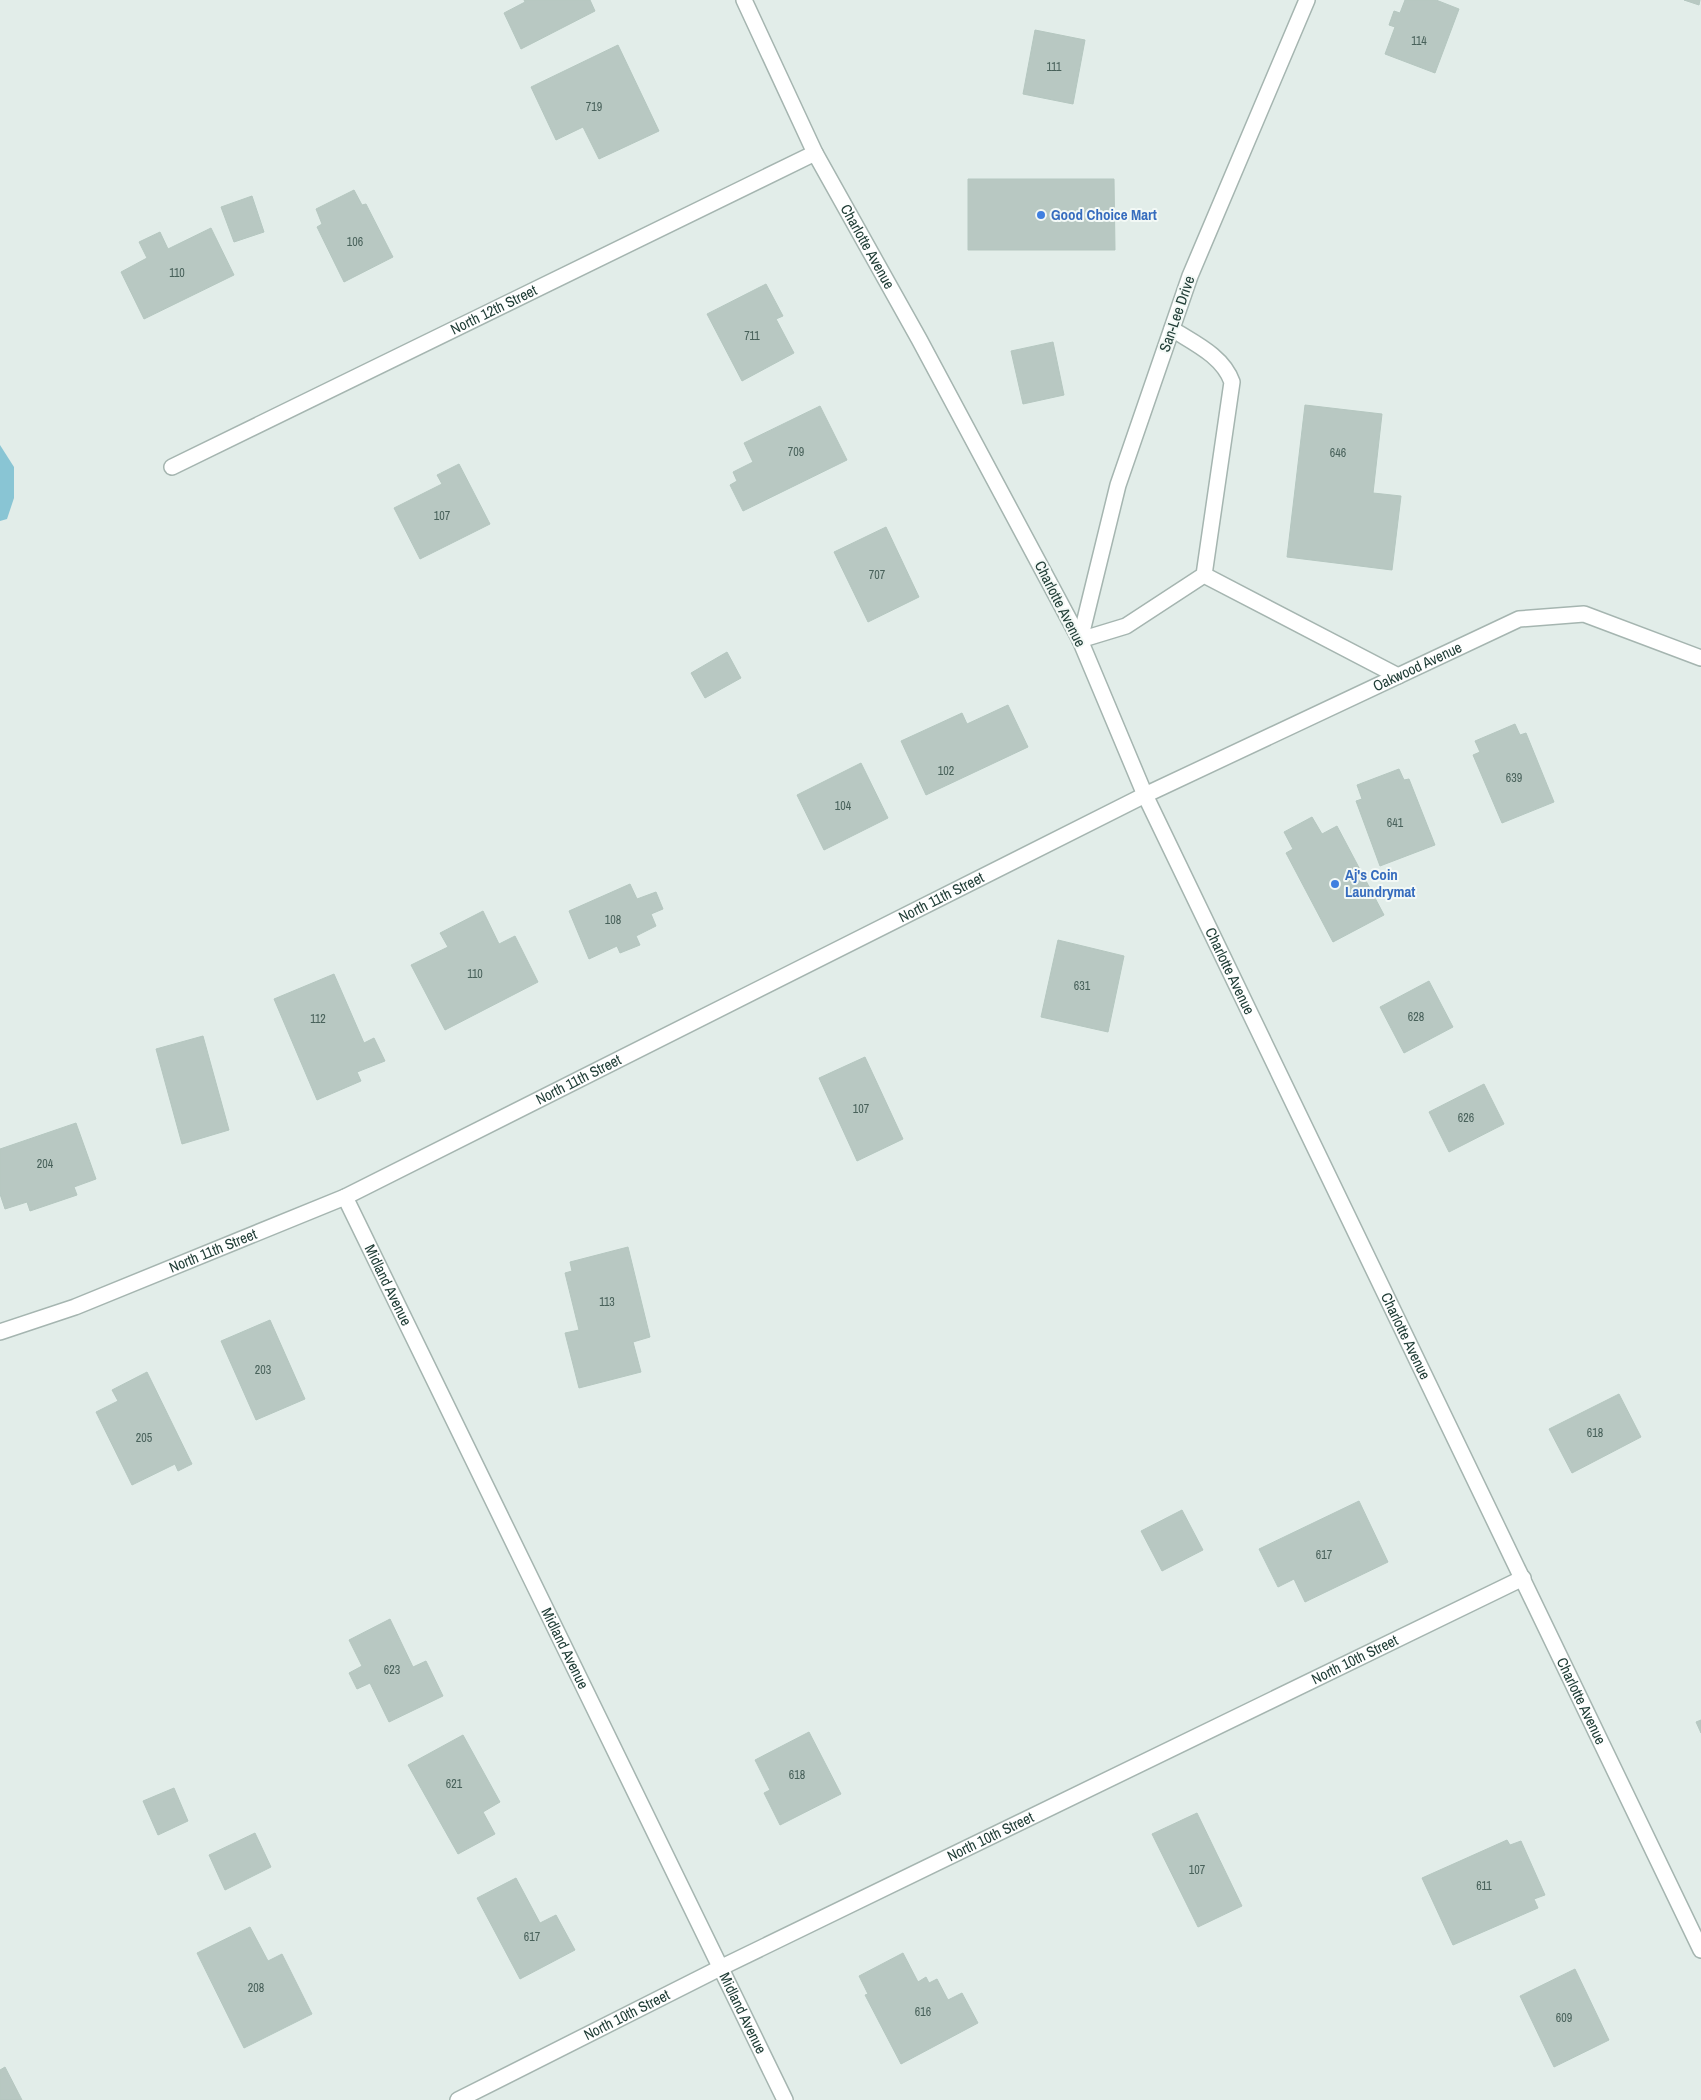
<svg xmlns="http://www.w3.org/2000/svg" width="1701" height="2100" font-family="'Archivo Narrow',sans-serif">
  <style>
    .water { fill: #89c5d4 }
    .building { fill: #b8c8c2; stroke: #b5c7c0 }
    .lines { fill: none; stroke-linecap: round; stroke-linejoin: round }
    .service-casing { stroke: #a5b5b0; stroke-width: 18 }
    .minor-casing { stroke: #a5b5b0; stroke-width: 18 }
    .tertiary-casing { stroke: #a5b5b0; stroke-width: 18 }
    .service { stroke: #fff; stroke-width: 15 }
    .minor { stroke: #fff; stroke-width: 15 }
    .tertiary { stroke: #fff; stroke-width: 15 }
    .shop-dot { fill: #3f7fe0; stroke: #f3f9f6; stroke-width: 2 }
    .labels { text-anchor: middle; stroke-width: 4; stroke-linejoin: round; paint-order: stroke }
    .number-label { font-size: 12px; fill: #48615a }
    .shop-label { font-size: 15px; font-weight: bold; fill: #366cbe; stroke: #f3f9f6; text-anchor: start }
    .street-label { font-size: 15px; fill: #223f38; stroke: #f3f9f6 }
  </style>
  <rect width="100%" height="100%" fill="#e2ede9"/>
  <!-- water -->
  <path class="water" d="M0,445l14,22v31l-7,21 -7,2z"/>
  <!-- building -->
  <path class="building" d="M524,0h66l5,11 -74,38 -17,-36 21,-11z
    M1405,0h31l23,9 -24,64 -50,-19 10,-27 -6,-2 5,-14 6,2z
    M1684,0h16l-1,5z
    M1035,30l50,10 -12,64 -50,-10z
    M618,45l41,86 -60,28 -16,-32 -27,13 -25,-53z
    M968,179h146l1,71h-147z
    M354,190l8,15 4,-1 27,53 -49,25 -27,-55 5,-3 -6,-15z
    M252,196l12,36 -30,10 -13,-35z
    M211,228l23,47 -90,44 -23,-47 26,-14 -8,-16 21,-10 8,17z
    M766,284l17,32 -7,3 18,34 -52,28 -35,-67z
    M1053,342l11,53 -41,9 -12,-53z
    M1305,405l77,9 -9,79 28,3 -9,74 -105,-13z
    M820,406l27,54 -104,51 -13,-26 7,-4 -4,-9 20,-10 -9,-19z
    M459,464l31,60 -70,35 -26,-51 48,-24 -5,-9z
    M886,527l33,70 -51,25 -34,-70z
    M727,652l14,26 -36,20 -14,-25z
    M1008,705l20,42 -102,48 -25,-54 61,-28 5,11z
    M1515,724l5,11 6,-2 28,69 -52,21 -29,-68 7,-3 -5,-11z
    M861,763l27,55 -64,32 -27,-55z
    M1399,769l5,11 5,-1 26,66 -55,21 -24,-65 6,-2 -5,-14z
    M1312,817l10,17 15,-8 47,89 -51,27 -47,-89 7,-4 -9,-17z
    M630,884l7,15 19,-7 7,17 -12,5 5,12 -20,10 4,9 -20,8 -3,-7 -28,13 -20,-48z
    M483,911l16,33 16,-8 23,46 -93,48 -34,-65 37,-18 -8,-14z
    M1058,940l66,16 -16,76 -67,-15z
    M334,974l30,69 10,-5 11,23 -28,11 4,9 -44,19 -43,-101z
    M1429,981l24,46 -49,26 -24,-46z
    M203,1036l26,94 -47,14 -26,-95z
    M865,1057l38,82 -46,22 -38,-83z
    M1484,1084l20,40 -55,28 -20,-40z
    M76,1123l20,56 -22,8 3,8 -47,16 -3,-9 -22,7 -5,-15v-45z
    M628,1247l22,90 -17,5 8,30 -62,16 -14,-55 14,-3 -14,-57 7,-2 -2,-9z
    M270,1320l35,79 -49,21 -35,-79z
    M147,1372l45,92 -14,7 -3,-7 -43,21 -36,-73 22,-11 -6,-11z
    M1619,1394l22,43 -69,36 -23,-44z
    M1359,1501l29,61 -83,40 -11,-23 -16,8 -19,-38z
    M1182,1510l21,40 -41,21 -21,-40z
    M390,1619l23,48 13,-6 17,35 -54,26 -19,-39 -13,6 -8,-16 13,-7 -13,-26z
    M1701,1720v13l-5,-11z
    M809,1732l32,62 -61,31 -16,-32 6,-3 -15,-30z
    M463,1735l37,67 -17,10 12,22 -37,20 -50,-89z
    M174,1788l14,33 -30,14 -15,-34z
    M1197,1813l45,93 -44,21 -46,-93z
    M255,1833l16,34 -46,23 -16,-35z
    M1507,1840l3,5 11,-4 24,54 -11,4 4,9 -85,37 -31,-67z
    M516,1878l24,45 16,-8 19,35 -55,29 -43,-81z
    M250,1927l18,34 14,-7 30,60 -68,34 -47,-95z
    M903,1953l15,29 8,-5 3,6 8,-4 11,21 14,-7 16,30 -77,41 -36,-69 3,-1 -9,-18z
    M1575,1969l34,71 -55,27 -34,-71z
    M5,2067l17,33h-22v-30z"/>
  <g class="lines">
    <defs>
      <path id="service" d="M1172,329c22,14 51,27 60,53l-28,193
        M1080,640l46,-14 78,-51 194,101"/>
      <g id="minor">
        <path id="s1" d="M744,0l71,153 104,186 161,301"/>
        <path id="s2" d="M172,467l643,-314"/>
        <path id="s3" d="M1145,795l374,-176 65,-5 117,44"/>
        <path id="s4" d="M345,1197l440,903"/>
        <path id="s5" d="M458,2100l262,-132 803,-390"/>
      </g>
      <g id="tertiary">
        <path id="s6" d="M1307,0l-117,276 -72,209 -38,155 65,155 556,1155"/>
        <path id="s7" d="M0,1332l75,-25 270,-110 800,-402"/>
      </g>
    </defs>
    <!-- service casing -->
    <use href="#service" class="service-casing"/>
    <!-- minor casing -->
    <use href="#minor" class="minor-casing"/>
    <!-- tertiary casing -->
    <use href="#tertiary" class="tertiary-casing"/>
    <!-- service -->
    <use href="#service" class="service"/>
    <!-- minor -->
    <use href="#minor" class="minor"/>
    <!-- tertiary -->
    <use href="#tertiary" class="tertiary"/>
  </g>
  <!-- markers -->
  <g class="shop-dot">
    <circle cx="1041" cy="215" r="5"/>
    <circle cx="1335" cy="884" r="5"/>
  </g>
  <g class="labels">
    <!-- number labels -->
    <g class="number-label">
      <text x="1419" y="45">114</text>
      <text x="1054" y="71">111</text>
      <text x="594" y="111">719</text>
      <text x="355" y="246">106</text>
      <text x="177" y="277">110</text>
      <text x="752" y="340">711</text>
      <text x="796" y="456">709</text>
      <text x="1338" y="457">646</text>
      <text x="442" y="520">107</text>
      <text x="877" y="579">707</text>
      <text x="946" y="775">102</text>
      <text x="1514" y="782">639</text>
      <text x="843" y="810">104</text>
      <text x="1395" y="827">641</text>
      <text x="613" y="924">108</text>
      <text x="475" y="978">110</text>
      <text x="1082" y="990">631</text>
      <text x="1416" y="1021">628</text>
      <text x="318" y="1023">112</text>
      <text x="861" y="1113">107</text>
      <text x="1466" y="1122">626</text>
      <text x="45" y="1168">204</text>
      <text x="607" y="1306">113</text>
      <text x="263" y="1374">203</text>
      <text x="1595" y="1437">618</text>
      <text x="144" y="1442">205</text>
      <text x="1324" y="1559">617</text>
      <text x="392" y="1674">623</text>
      <text x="797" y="1779">618</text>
      <text x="454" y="1788">621</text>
      <text x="1197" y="1874">107</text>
      <text x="1484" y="1890">611</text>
      <text x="532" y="1941">617</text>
      <text x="256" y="1992">208</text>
      <text x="923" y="2016">616</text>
      <text x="1564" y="2022">609</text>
    </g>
    <!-- shop labels -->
    <g class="shop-label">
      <text x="1051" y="220">Good Choice Mart</text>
      <text x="1345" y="880">Aj's Coin<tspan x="1345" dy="17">Laundrymat</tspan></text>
    </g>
    <!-- street labels -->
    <g class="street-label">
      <text dy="5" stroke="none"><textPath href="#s1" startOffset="276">Charlotte Avenue</textPath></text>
      <text dy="5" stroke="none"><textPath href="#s2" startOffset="358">North 12th Street</textPath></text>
      <text transform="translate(1177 314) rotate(-71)" y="5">San-Lee Drive</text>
      <text transform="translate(1060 604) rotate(63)" y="5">Charlotte Avenue</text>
      <text dy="5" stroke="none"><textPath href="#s3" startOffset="301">Oakwood Avenue</textPath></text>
      <text dy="5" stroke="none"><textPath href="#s7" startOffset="1038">North 11th Street</textPath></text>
      <text dy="5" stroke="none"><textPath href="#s6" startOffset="1044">Charlotte Avenue</textPath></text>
      <text dy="5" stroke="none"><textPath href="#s7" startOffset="632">North 11th Street</textPath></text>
      <text dy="5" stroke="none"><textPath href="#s7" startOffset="228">North 11th Street</textPath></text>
      <text dy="5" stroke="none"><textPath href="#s4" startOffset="98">Midland Avenue</textPath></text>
      <text dy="5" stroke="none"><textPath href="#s6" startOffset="1449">Charlotte Avenue</textPath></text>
      <text dy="5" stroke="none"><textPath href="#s4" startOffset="502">Midland Avenue</textPath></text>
      <text dy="5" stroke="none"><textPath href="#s5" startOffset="999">North 10th Street</textPath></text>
      <text dy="5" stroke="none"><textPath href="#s6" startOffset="1854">Charlotte Avenue</textPath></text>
      <text dy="5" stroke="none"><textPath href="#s5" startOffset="594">North 10th Street</textPath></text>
      <text dy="5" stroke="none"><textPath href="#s4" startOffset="908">Midland Avenue</textPath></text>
      <text dy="5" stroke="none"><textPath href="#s5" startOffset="189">North 10th Street</textPath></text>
    </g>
  </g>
</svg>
